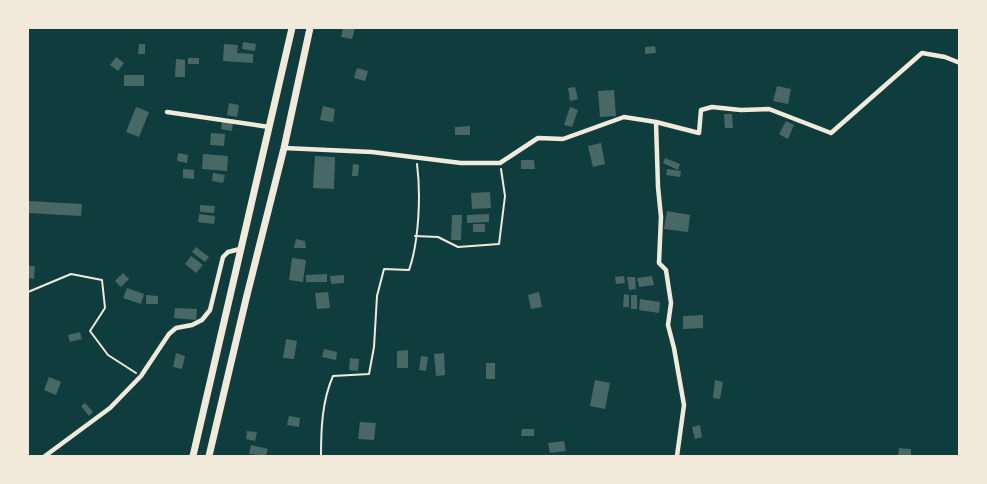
<svg xmlns="http://www.w3.org/2000/svg" width="987" height="484" font-family="'Roboto Condensed',sans-serif">
  <style>
    .building { fill: #486865 }
    .lines { fill: none; stroke-linecap: round; stroke-linejoin: round }
    .path { stroke: #f1e9da; stroke-width: 2 }
    .minor { stroke: #f1e9da; stroke-width: 4.5 }
    .primary { stroke: #f1e9da; stroke-width: 7 }
  </style>
  <rect width="100%" height="100%" fill="#0f3d3e"/>
  <!-- building -->
  <path class="building" d="M343,28h12l-3,11 -11,-2z
    M243,42l13,2 -1,7 -13,-2z
    M139,44h6v10h-7z
    M224,44l14,1 -1,8 16,1v9l-30,-2z
    M655,46l1,7 -11,1v-7z
    M116,57l8,6 -6,8 -8,-6z
    M188,58h11v6h-11z
    M176,59l9,1v17h-10z
    M357,68l11,3 -3,10 -11,-3z
    M124,75h20v11h-20z
    M777,86l14,3 -3,15 -15,-3z
    M575,87l3,12 -8,2 -2,-13z
    M614,90l2,26 -16,1 -2,-26z
    M229,103l10,2 -2,12 -10,-2z
    M323,106l12,3 -2,13 -13,-2z
    M136,107l13,5 -10,25 -13,-5z
    M570,107l8,3 -6,17 -8,-2z
    M724,114h8l1,14h-8z
    M222,121l11,1 -1,9 -11,-2z
    M786,121l8,4 -6,14 -9,-5z
    M470,126v9h-15v-8z
    M211,133l14,1 -1,12 -14,-1z
    M601,143l4,21 -12,3 -5,-21z
    M178,153l10,2 -1,8 -10,-2z
    M203,154l25,2 -1,15 -25,-2z
    M315,156l20,1 -1,32 -21,-1z
    M665,158l15,6 -2,6 -15,-7z
    M521,160h13l1,9h-14z
    M353,164l6,1 -1,11h-6z
    M183,169l11,1v9l-11,-1z
    M667,169l14,2 -1,6 -14,-2z
    M213,173l12,2 -2,8 -11,-2z
    M490,192l1,16 -19,1 -1,-16z
    M28,201l54,3 -1,12 -53,-3z
    M200,205l15,1 -1,7 -14,-1z
    M667,211l23,4 -2,17 -24,-3z
    M199,214l16,2 -1,8 -16,-2z
    M489,214v8l-22,1v-8z
    M452,215h10l-1,25h-10z
    M473,224h12v8h-12z
    M296,239l9,2 1,7h-12z
    M196,247l13,10 -4,5 -13,-10z
    M191,256l12,9 -7,8 -11,-9z
    M292,258l14,2 -3,22 -14,-2z
    M28,266h7l-1,13 -6,-1z
    M123,273l6,6 -8,8 -6,-6z
    M327,274v8h-21v-7z
    M344,275v8l-13,1 -1,-8z
    M624,276l1,7 -9,1 -1,-7z
    M652,276l2,9 -15,2 -2,-9z
    M627,277h8l1,12 -7,1z
    M127,288l17,6 -3,10 -18,-6z
    M328,292l2,16 -13,1 -2,-16z
    M539,292l3,15 -11,2 -3,-14z
    M624,294l5,1v12h-6z
    M146,295l12,1v8h-12z
    M631,295h6v14h-6z
    M640,299l20,3 -1,11 -20,-3z
    M175,308l22,1 -1,11 -22,-2z
    M703,315v13l-20,1v-13z
    M80,332l2,7 -12,3 -2,-7z
    M286,339l11,2 -3,18 -11,-1z
    M324,349l13,3 -1,8 -14,-3z
    M408,350v18h-11v-17z
    M176,353l9,3 -3,13 -9,-2z
    M444,353l1,22 -9,1 -2,-22z
    M421,356l7,1 -2,14 -7,-1z
    M350,358l9,1 -1,12 -9,-1z
    M486,363h9v16h-9z
    M49,377l12,5 -5,13 -12,-5z
    M595,380l15,3 -5,26 -15,-3z
    M715,380l8,2 -3,17 -7,-1z
    M85,403l8,9 -4,4 -8,-10z
    M289,416l11,2 -1,9 -12,-2z
    M360,422l16,1 -2,17 -16,-1z
    M700,425l2,12 -7,2 -3,-12z
    M522,429h12v7h-13z
    M247,431l10,1 -2,9 -9,-2z
    M564,441l2,10 -16,2 -2,-10z
    M251,445l17,4 -2,7 -17,-2z
    M899,448l12,1v7h-13z"/>
  <g class="lines">
    <!-- path -->
    <path class="path" d="M415,236l23,1 20,10 41,-3 6,-48 -4,-27
      M28,292l43,-18 31,6 3,28 -15,23 18,24 28,18
      M321,456c0,-27 1,-55 12,-80l36,-2 5,-27 3,-51 7,-27 25,1c10,-28 12,-76 8,-106"/>
    <!-- minor -->
    <path class="minor" d="M167,112l102,15
      M656,122l2,65 3,30 -2,46 7,7 5,33 -3,22 6,23 10,57 -7,51
      M284,148l88,4 89,11h39l38,-25 25,1 61,-22 32,5 43,11 2,-23 11,-3 29,3 28,-1 62,24 91,-80 23,4 15,6
      M45,456l65,-48 31,-32 28,-42 7,-6 16,-3 10,-5 8,-10 13,-53 5,-5 12,-3"/>
    <!-- primary -->
    <path class="primary" d="M193,456l99,-428
      M209,456l37,-157 38,-151 26,-120"/>
  </g>
  <!-- border -->
  <rect width="987" height="484" fill="none" stroke="#f1e9da" stroke-width="58"/>
</svg>
